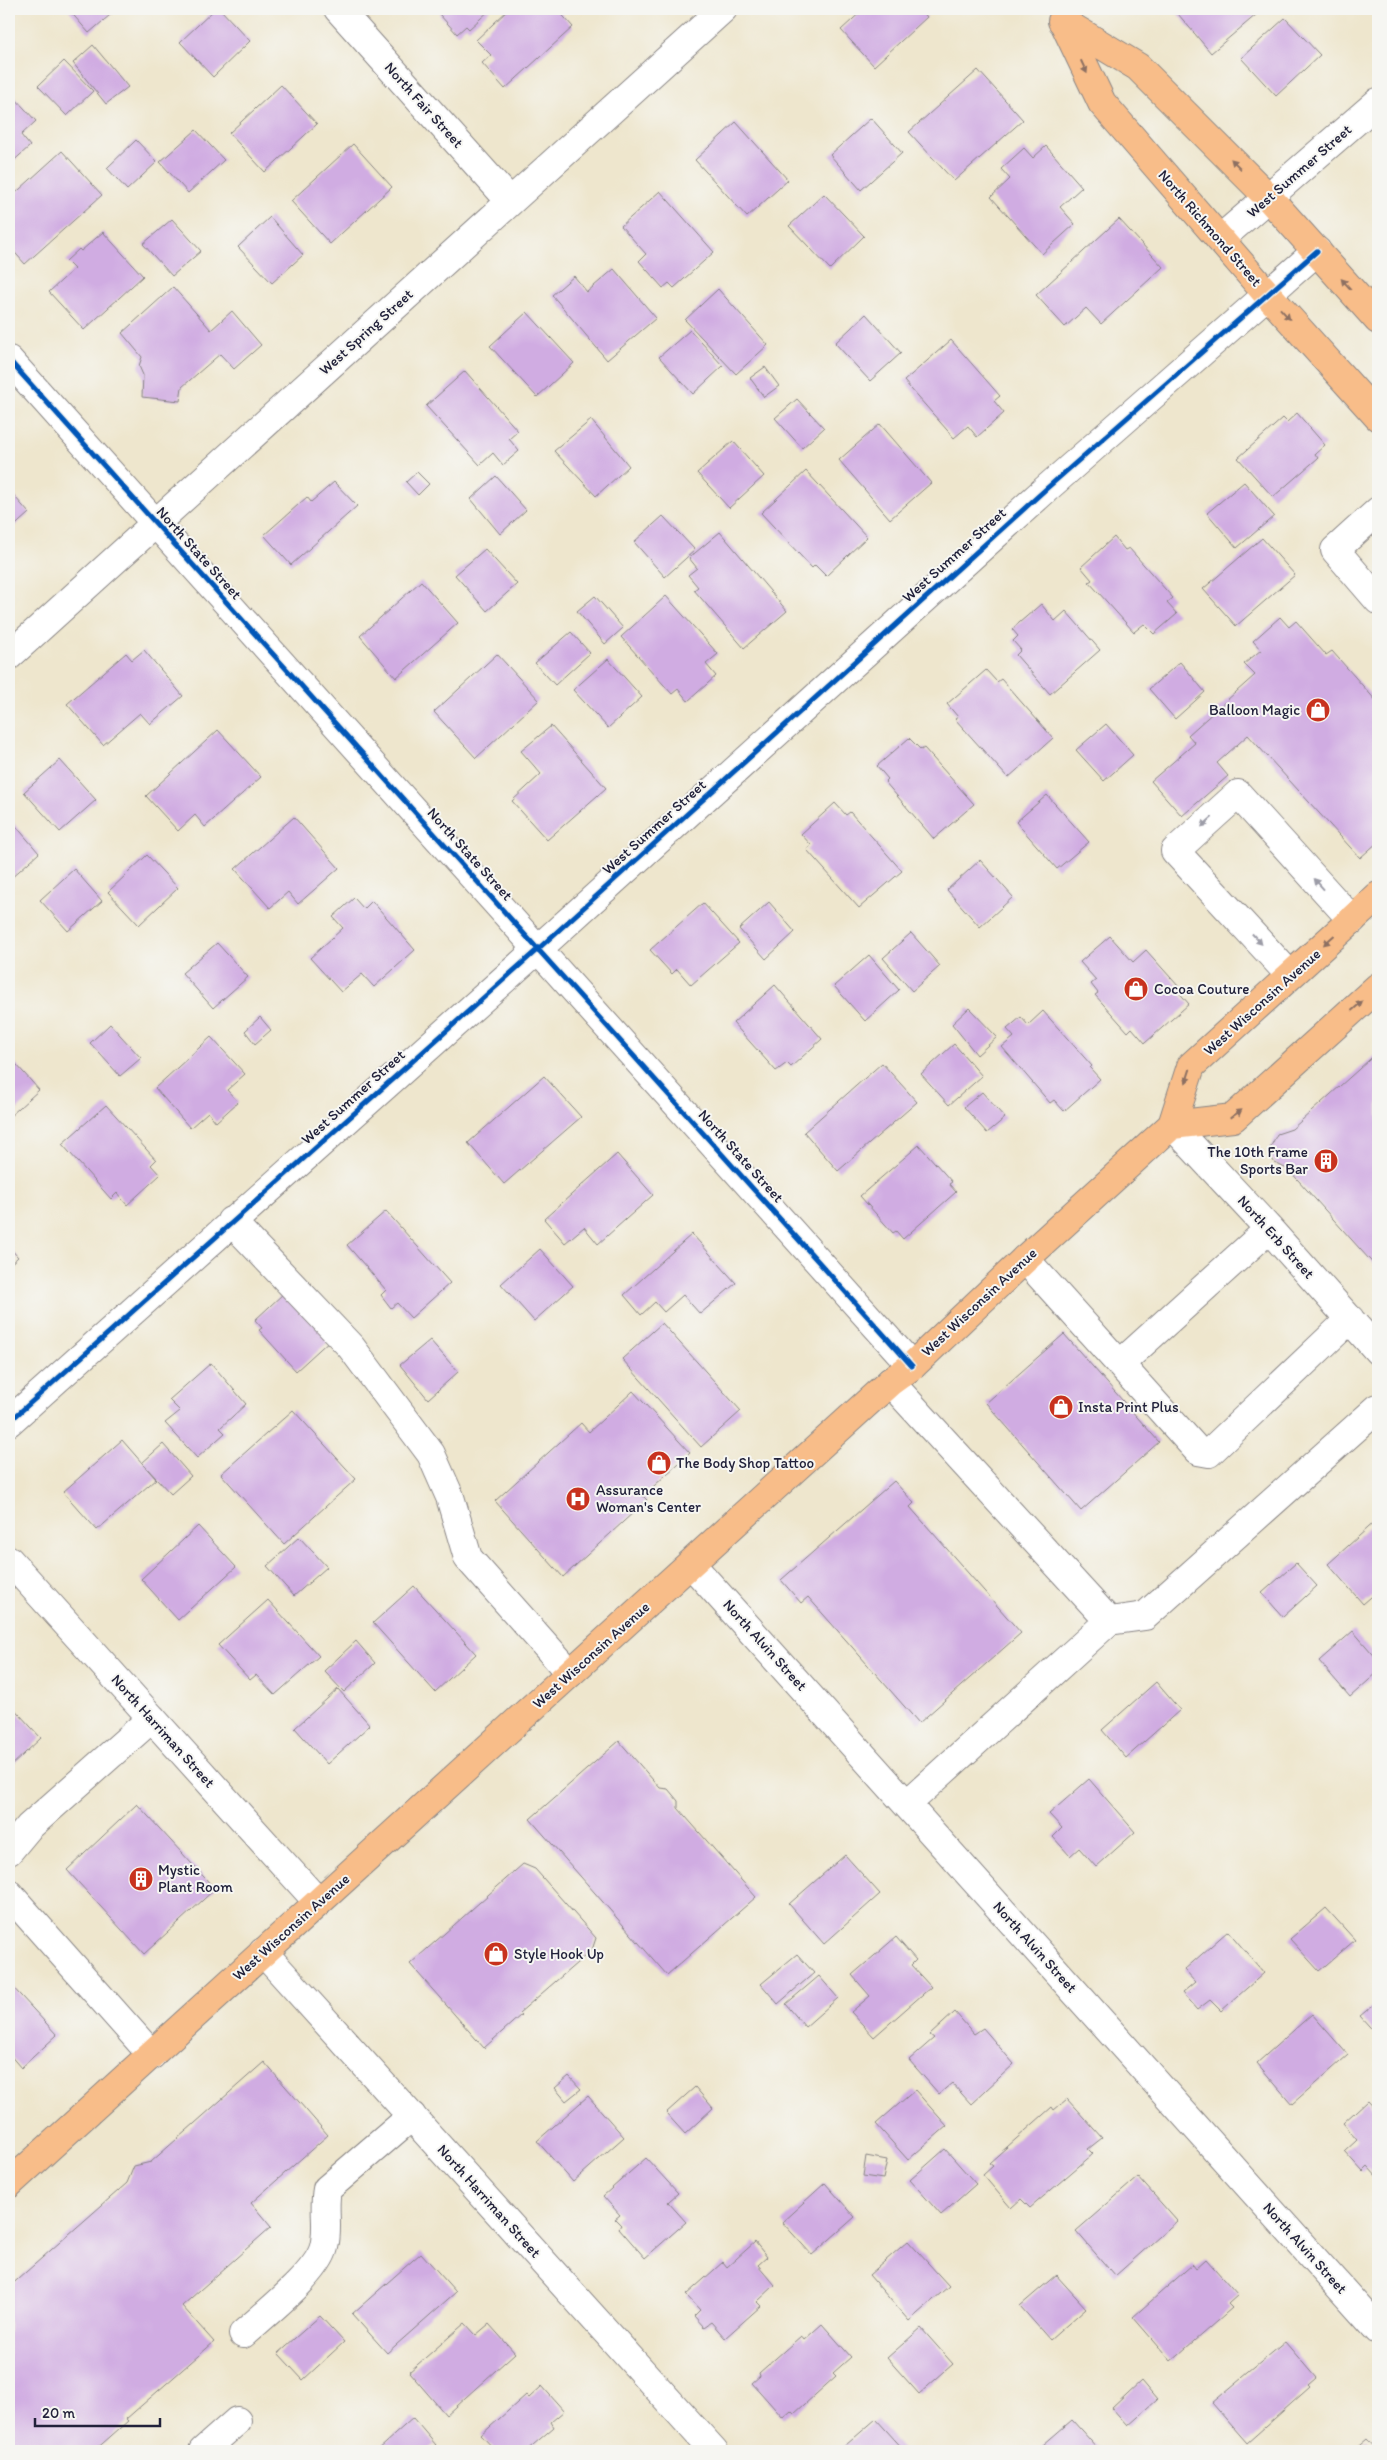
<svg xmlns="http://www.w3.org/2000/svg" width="1387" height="2460" font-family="Itim,sans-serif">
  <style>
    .building { fill: #d0ace2 }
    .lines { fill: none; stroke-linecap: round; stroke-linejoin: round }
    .minor-casing { stroke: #888484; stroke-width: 30 }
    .major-casing { stroke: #888484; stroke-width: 30 }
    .minor { stroke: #fff; stroke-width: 28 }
    .major { stroke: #f8bd89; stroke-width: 28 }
    .cycleway-casing { stroke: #f6f6f2; stroke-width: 8 }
    .cycleway { stroke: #0057b8; stroke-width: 5 }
    .oneway { fill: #8d7062 }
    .oneway2 { fill: #9c9ca7 }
    .labels { text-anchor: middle; stroke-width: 4; stroke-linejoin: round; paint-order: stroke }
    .street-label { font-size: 15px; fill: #22223b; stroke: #f6f6f2 }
    .poi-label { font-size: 15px; fill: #22223b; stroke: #f6f6f2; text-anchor: start }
  </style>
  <rect width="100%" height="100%" fill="#f6f6f2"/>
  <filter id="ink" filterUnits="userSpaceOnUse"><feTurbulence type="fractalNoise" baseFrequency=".02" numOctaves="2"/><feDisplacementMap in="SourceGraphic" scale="10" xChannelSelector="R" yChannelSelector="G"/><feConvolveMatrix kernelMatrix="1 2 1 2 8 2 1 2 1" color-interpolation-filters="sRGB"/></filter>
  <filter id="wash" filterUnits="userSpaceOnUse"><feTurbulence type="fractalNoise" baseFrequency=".0096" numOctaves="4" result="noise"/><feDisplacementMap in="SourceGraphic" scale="20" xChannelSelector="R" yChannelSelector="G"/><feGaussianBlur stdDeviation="1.12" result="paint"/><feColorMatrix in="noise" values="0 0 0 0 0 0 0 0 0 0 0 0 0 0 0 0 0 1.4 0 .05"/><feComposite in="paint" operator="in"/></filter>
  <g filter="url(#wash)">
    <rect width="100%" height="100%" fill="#eee6cd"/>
    <g id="blocks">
      <!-- building -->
      <path class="building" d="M68,9h49l-28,24z
        M215,9h5l30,32 -37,36 -33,-35z
        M444,9h47l-22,20 -3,-3 -9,8 -18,-20z
        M509,9h48l16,18 -68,62 -23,-26 9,-8 -15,-15z
        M864,9h56l7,8 -53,49 -33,-36z
        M1184,9h79l-52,44 -33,-39z
        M1285,18l35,37 -44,41 -35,-38z
        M93,45l35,42 -22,17 -33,-41z
        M64,61l29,30 -26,25 -29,-30z
        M978,70l45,50 -69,61 -45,-49z
        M281,85l36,39 -52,48 -36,-39z
        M13,96l23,25 -15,14 9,11 -21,19v-65z
        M871,118l31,35 -41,37 -31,-35z
        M736,122l52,58 -41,37 -52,-57z
        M196,130l28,30 -36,33 -28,-31z
        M136,140l21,22 -30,28 -20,-22z
        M353,144l39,43 -62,57 -39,-43z
        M1046,146l36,41 -22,20 15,17 -33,30 -51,-57 19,-18 -9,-10 23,-21 9,10z
        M62,151l40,44 -77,69 -16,-18v-47z
        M660,191l54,61 -40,36 -5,-5 -6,5 -24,-27 7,-7 -25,-28z
        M824,194l40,42 -34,33 -41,-43z
        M270,217l33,38 -31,28 -34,-36z
        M172,219l29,32 -29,25 -29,-32z
        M1119,219l44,48 -62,57 -15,-16 -21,19 -29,-32z
        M103,232l40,44 -59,54 -35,-38 25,-23 -8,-8 13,-12 2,2z
        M614,269l42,49 -49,42 -55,-65 22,-19 13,16z
        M173,287l38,43 21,-19 29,34 -27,24 -14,-15 -38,33 -2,14 -38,-4 1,-22 -4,-9 3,-9 -20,-24z
        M718,289l50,56 -32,29 -51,-54z
        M527,312l47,51 -37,34 -47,-51z
        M866,314l35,39 -31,28 -35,-38z
        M690,330l33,36 -30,28 -34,-37z
        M951,340l49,56 -6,5 10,12 -27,24 -9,-11 -14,12 -50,-57z
        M765,367l14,19 -15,11 -14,-19z
        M465,371l53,60 -9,8 10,12 -16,14 -10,-12 -13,12 -54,-59z
        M797,399l27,29 -22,20 -27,-30z
        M1297,413l28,32 -10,9 3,4 -45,39 -35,-39 45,-40 4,4z
        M591,420l38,46 -33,30 -42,-45z
        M880,424l51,59 -41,36 -51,-59z
        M733,441l31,35 -35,32 -32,-35z
        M806,471l61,66 -41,39 -11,-11 -3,3 -51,-55z
        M417,472l12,12 -11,11 -12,-13z
        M496,476l30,34 -26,24 -29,-35z
        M334,482l23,24 -66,59 -27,-30 43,-38 4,5z
        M1244,482l30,34 -37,32 -30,-35z
        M9,490l20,23 -20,18z
        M663,516l32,34 -30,27 -31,-35z
        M720,532l67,79 -43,37 -50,-58 4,-3 -10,-12 9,-7 -8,-10z
        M1114,537l11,13 4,-2 44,50 -6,5 10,11 -23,20 -10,-10 -10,8 -45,-50 3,-2 -11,-13z
        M1262,538l33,37 -59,51 -33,-37z
        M485,549l32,35 -30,27 -32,-36z
        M421,581l37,42 -62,55 -36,-42z
        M595,596l28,32 -18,16 -28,-33z
        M666,596l52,58 -12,10 10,12 -28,25 -10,-12 -6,5 -51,-57z
        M1041,604l14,17 11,-10 34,39 -50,44 -34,-39 5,-5 -8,-9 5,-5 -6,-7z
        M1280,617l9,10 7,-6 30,34 6,-4 46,52v139l-18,16 -112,-123 -31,28 11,13 -46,40 -31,-35 44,-38 -7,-8 67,-60 -11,-11 17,-14 -8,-9z
        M571,632l19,21 -35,32 -20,-22z
        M144,650l39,46 -33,28 -10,-11 -37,32 -36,-41 59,-51 6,7z
        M497,654l42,46 -63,58 -42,-46z
        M608,659l34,38 -34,31 -35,-38z
        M1180,662l25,30 -30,27 -26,-30z
        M986,670l11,12 4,-3 52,59 -45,40 -53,-59 3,-2 -11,-13z
        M1106,724l27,31 -29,26 -28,-31z
        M551,726l55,62 -59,52 -35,-39 29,-27 -20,-23z
        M218,730l43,47 -56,50 -10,-12 -17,16 -32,-35z
        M909,738l12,12 3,-2 50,56 -40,35 -49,-57 3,-3 -11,-13z
        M60,760l36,40 -36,32 -36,-40z
        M1047,795l42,47 -32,27 -41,-47z
        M835,803l11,12 4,-3 52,59 -43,37 -52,-58 4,-5 -10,-11z
        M294,817l45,51 -41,36 -10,-12 -18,16 -35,-39z
        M9,818l30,35 -30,27z
        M147,855l31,33 -39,37 -31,-33z
        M980,860l33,37 -33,30 -33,-37z
        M74,869l28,32 -34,30 -28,-31z
        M354,898l10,11 8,-8 43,49 -41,37 -12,-13 -21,18 -31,-34 33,-30 -10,-11z
        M769,902l26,30 -29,27 -27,-30z
        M703,903l36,40 -48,42 -14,-16 -5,5 -22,-24z
        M911,933l29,33 -28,25 -29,-33z
        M1110,936l23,26 13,-12 33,37 -2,3 12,14 -44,39 -13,-15 -4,4 -33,-37 3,-2 -7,-9 5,-4 -16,-18z
        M217,943l31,34 -35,31 -31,-35z
        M869,955l30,35 -34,31 -31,-35z
        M775,985l47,54 -31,28 -4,-4 -11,8 -43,-48z
        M969,1008l28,29 -20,18 -25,-31z
        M1043,1011l49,55 -2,2 10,11 -36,32 -10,-11 -4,3 -48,-56 12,-10 -7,-8 14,-12 7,8z
        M260,1017l11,13 -16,14 -10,-13z
        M110,1024l31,34 -21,18 -30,-33z
        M211,1037l34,37 -18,16 11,12 -22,20 -8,-10 -18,16 -35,-40z
        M954,1044l28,32 -33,29 -28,-31z
        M1378,1052v217l-89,-99 -14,-7 -3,-4 -2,-11 7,-14 15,-5z
        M9,1056l30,34 -30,27z
        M882,1063l35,39 -79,69 -34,-39z
        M544,1076l37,41 -77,67 -36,-41z
        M982,1092l23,26 -18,15 -23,-26z
        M106,1105l50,55 -5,5 9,10 -33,30 -10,-12 -6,6 -49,-55z
        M919,1145l33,37 -3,2 7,8 -53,47 -7,-8 -3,2 -33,-37z
        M617,1154l36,41 -55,49 -14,-17 -19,16 -21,-24z
        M386,1211l64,72 -39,35 -14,-15 -6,5 -10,-13 5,-5 -39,-45z
        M692,1234l44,49 -36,31 -17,-19 -19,17 -9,-10 -14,13 -17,-20z
        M9,1247l9,10 -9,8z
        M540,1249l33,37 -39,35 -33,-37z
        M284,1293l47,46 -35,32 -37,-41 3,-2 -7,-8z
        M662,1323l79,88 -40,36 -79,-88z
        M1064,1334l95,108 -78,69 -95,-108z
        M430,1340l28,32 -30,27 -28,-34z
        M211,1363l35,41 -26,24 5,5 -28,25 -32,-35 15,-12 -11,-11z
        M633,1391l57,62 -47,43 4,4 -84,77 -68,-76 86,-78 8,9z
        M293,1410l63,69 -72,65 -63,-70z
        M122,1440l34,39 -59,51 -34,-38z
        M163,1444l28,32 -20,18 -29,-31z
        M894,1481l20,22 -4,4 111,126 -102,90 -111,-126 -7,6 -20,-23z
        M1378,1519v72l-15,13 -35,-40z
        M198,1526l38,41 -58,53 -37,-41z
        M299,1537l28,30 -33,29 -27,-30z
        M1296,1563l21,23 -34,31 -21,-24z
        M414,1586l62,68 -41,38 -62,-69z
        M268,1600l51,56 -44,39 -19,-20 -6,5 -32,-35z
        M1353,1631l25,29v12l-28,25 -31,-36z
        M356,1641l19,22 -31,29 -20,-21z
        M1156,1682l24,28 -54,48 -24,-28z
        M338,1689l32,36 -43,39 -32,-36z
        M9,1703l32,35 -32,30z
        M619,1741l41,47 8,1 10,12v7l78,89 -89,78 -137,-156z
        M1089,1779l46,53 -39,35 -17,-19 -9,8 -17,-19 9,-9 -13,-14z
        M137,1804l78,85 -71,65 -77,-84z
        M845,1855l35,39 -56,50 -35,-40z
        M523,1864l12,5 61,69 -4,12 -73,63 2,2 -37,33 -74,-84z
        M1326,1908l29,32 -36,31 -29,-32z
        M1228,1931l36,42 -43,38 -11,-11 -13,10 -15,-17 13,-11 -11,-12z
        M896,1937l20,23 -5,5 20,22 -57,50 -23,-25 19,-16 -18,-21z
        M797,1954l17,19 -36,31 -17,-20z
        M819,1976l19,22 -33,29 -19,-23z
        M9,1983l48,52 -36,33 -12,-14z
        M1378,2001v35l-18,-20z
        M955,2012l19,22 9,-6 31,36 -43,40 -19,-21 -13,11 -30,-34 25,-22 -4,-3z
        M1312,2014l36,41 -56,49 -35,-41z
        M264,2062l64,73 -77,68 20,24 -89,79 32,36 -88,77 2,2 -34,30h-85v-164l118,-104 7,-17 17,-4z
        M569,2076l12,13 -15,12 -11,-13z
        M695,2087l18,21 -28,26 -19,-21z
        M915,2090l32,36 -39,34 -32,-36z
        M588,2096l36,41 -51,45 -36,-41z
        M1067,2099l35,39 -14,11 5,5 -63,54 -9,-9 -10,9 -28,-33 10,-9 -4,-3 63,-56 2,3z
        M1367,2101l11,12v65l-10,-11 -5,5 -19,-21 13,-12 -14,-16z
        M945,2149l31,35 -35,31 -31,-35z
        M866,2156l21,4 -4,19 -20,-3z
        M646,2158l32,35 -10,9 18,20 -41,36 -26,-30 2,-3 -6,-6 5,-4 -17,-19z
        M1138,2177l39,44 -62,55 -39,-45z
        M825,2183l30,34 -43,38 -30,-33z
        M908,2241l41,45 -40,35 -40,-46z
        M755,2242l12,15 -9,8 17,20 -18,17 4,4 -36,32 -14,-16 -7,5 -10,-11 6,-6 -14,-15 37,-33 4,5z
        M421,2253l35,39 -69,61 -35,-39z
        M1206,2259l32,36 -10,9 4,4 -61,53 -38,-44 60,-53 3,4z
        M1056,2275l30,33 -36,32 -30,-34z
        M320,2316l24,26 -41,38 -25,-27z
        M465,2323l11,12 13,-11 26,29 -69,62 -37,-43z
        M822,2324l29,33 -18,16 3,3 -42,38 -3,-3 -8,7 -31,-35 8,-7 -1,-3 42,-37 3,4z
        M921,2328l32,36 -34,30 -32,-36z
        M1285,2342l31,36 -8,7 2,2 -63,56 -35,-40z
        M1141,2381l16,19 -29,26 -16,-18z
        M542,2386l22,25 -13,11 3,5 -28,24h-30l-15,-16 45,-40 3,3z
        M413,2418l23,27 -8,6h-52z
        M876,2419l29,32h-66z
        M1072,2420l28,31h-64z
        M1367,2439l11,12h-25z"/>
    </g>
  </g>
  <g filter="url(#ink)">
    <use href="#blocks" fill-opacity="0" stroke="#888484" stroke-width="1"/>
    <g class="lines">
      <defs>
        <path id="minor" d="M338,9l172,192
          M1220,239l158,-137
          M9,360l903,1006
          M1378,511l-43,39 43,50
          M9,656l714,-647
          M1290,975l-115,-124 63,-57 114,126
          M1172,1125l97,104 109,122
          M231,1221l120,126 80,107 19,43 18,61 102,115
          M1025,1259l173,192 11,2 141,-134
          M1120,1364l149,-135
          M890,1382l219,239 -202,183
          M9,1422l529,-473 508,-460 271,-238
          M9,1560l309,342
          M691,1564l687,766
          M1109,1621l36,-5 233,-208
          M9,1851l20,-24 123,-109
          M9,1894l143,161
          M263,1952l451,499
          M243,2334c21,-19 75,-61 81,-87 5,-20 -1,-37 3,-58l85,-73
          M203,2451l34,-30"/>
        <path id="major" d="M1062,21l76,46 130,130 110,123
          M1064,23l38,80 166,192 110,122
          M1172,1125l61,-7 145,-131
          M9,2184l881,-802 22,-16 113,-107 147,-134 19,-59 187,-170"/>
      </defs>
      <!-- minor casing -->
      <use href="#minor" class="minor-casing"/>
      <!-- major casing -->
      <use href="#major" class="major-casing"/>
      <!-- minor -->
      <use href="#minor" class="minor"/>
      <!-- major -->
      <use href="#major" class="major"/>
      <defs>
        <path id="cycleway" d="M9,360l903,1006
          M9,1422l529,-473 508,-460 271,-238"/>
      </defs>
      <!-- cycleway casing -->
      <use href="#cycleway" class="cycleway-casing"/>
      <!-- cycleway -->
      <use href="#cycleway" class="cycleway"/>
    </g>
    <!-- one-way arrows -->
    <defs><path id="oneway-solid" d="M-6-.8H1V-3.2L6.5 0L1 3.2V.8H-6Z" transform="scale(1.25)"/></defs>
    <g class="oneway">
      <use href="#oneway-solid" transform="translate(1084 67) rotate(65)"/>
      <use href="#oneway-solid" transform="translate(1236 164) rotate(-135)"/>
      <use href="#oneway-solid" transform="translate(1346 284) rotate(-132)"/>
      <use href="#oneway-solid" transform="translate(1285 314) rotate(48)"/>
      <use href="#oneway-solid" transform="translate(1329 940) rotate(138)"/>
      <use href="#oneway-solid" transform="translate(1357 1006) rotate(-42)"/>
      <use href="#oneway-solid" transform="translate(1188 1076) rotate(108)"/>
      <use href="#oneway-solid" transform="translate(1236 1114) rotate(-35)"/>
    </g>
    <g class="oneway2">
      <use href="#oneway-solid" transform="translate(1207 822) rotate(138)"/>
      <use href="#oneway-solid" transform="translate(1319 884) rotate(-132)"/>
      <use href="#oneway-solid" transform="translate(1257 939) rotate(47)"/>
    </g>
  </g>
  <!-- icons -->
  <defs>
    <symbol id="shop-disc" viewBox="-11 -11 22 22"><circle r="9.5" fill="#c8321e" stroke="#f6f6f2"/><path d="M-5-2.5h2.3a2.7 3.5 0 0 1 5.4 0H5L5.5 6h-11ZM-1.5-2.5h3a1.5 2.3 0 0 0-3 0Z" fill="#fff"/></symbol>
    <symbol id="building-disc" viewBox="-11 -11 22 22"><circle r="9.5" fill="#c8321e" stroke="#f6f6f2"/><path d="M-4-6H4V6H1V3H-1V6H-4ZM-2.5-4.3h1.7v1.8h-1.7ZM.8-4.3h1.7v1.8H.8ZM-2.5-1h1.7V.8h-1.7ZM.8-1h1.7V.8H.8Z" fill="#fff"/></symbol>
    <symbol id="hospital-disc" viewBox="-11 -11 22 22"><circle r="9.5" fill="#c8321e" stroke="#f6f6f2"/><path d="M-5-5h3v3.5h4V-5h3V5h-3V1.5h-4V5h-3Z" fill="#fff"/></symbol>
  </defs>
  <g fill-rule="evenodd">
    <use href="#shop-disc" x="1304" y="696" width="28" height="28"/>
    <use href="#shop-disc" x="1122" y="975" width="28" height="28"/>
    <use href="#building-disc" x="1312" y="1147" width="28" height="28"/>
    <use href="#shop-disc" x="1047" y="1393" width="28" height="28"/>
    <use href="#shop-disc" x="645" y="1449" width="28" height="28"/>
    <use href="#hospital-disc" x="564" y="1485" width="28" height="28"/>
    <use href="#building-disc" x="127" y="1865" width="28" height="28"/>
    <use href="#shop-disc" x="482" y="1940" width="28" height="28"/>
  </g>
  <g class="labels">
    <!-- street labels -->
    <g class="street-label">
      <text transform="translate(424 105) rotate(48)" y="5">North Fair Street</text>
      <text transform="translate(1299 171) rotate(-41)" y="5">West Summer Street</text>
      <text transform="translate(1210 228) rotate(49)" y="5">North Richmond Street</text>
      <text transform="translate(366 332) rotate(-42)" y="5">West Spring Street</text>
      <text transform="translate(199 553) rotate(48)" y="5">North State Street</text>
      <text transform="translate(954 555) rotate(-42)" y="5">West Summer Street</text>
      <text transform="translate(654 827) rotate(-42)" y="5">West Summer Street</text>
      <text transform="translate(470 854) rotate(48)" y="5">North State Street</text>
      <text transform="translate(1262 1002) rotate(-42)" y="5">West Wisconsin Avenue</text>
      <text transform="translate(353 1097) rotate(-42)" y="5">West Summer Street</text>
      <text transform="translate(741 1156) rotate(48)" y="5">North State Street</text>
      <text transform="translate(1276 1237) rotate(48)" y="5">North Erb Street</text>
      <text transform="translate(979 1302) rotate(-43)" y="5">West Wisconsin Avenue</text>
      <text transform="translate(765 1645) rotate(48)" y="5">North Alvin Street</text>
      <text transform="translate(591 1655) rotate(-42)" y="5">West Wisconsin Avenue</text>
      <text transform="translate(163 1731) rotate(48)" y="5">North Harriman Street</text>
      <text transform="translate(291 1927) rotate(-42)" y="5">West Wisconsin Avenue</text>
      <text transform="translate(1035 1947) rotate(48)" y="5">North Alvin Street</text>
      <text transform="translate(489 2201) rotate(48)" y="5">North Harriman Street</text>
      <text transform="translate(1305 2248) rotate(48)" y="5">North Alvin Street</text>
    </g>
    <!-- poi labels -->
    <g class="poi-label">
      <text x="1300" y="715" text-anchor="end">Balloon Magic</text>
      <text x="1154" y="994">Cocoa Couture</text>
      <text x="1308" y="1157" text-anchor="end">The 10th Frame<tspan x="1308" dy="17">Sports Bar</tspan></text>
      <text x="1078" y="1412">Insta Print Plus</text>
      <text x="676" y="1468">The Body Shop Tattoo</text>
      <text x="596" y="1495">Assurance<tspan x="596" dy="17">Woman's Center</tspan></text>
      <text x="158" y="1875">Mystic<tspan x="158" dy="17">Plant Room</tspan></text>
      <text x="514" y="1959">Style Hook Up</text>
    </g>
  </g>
  <!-- margin -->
  <rect width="1387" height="2460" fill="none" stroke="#f6f6f2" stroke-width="30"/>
  <!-- scale -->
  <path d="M35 2418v8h125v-8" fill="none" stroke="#22223b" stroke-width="2.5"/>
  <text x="42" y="2418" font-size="15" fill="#22223b" stroke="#f6f6f2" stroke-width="4" paint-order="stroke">20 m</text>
</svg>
